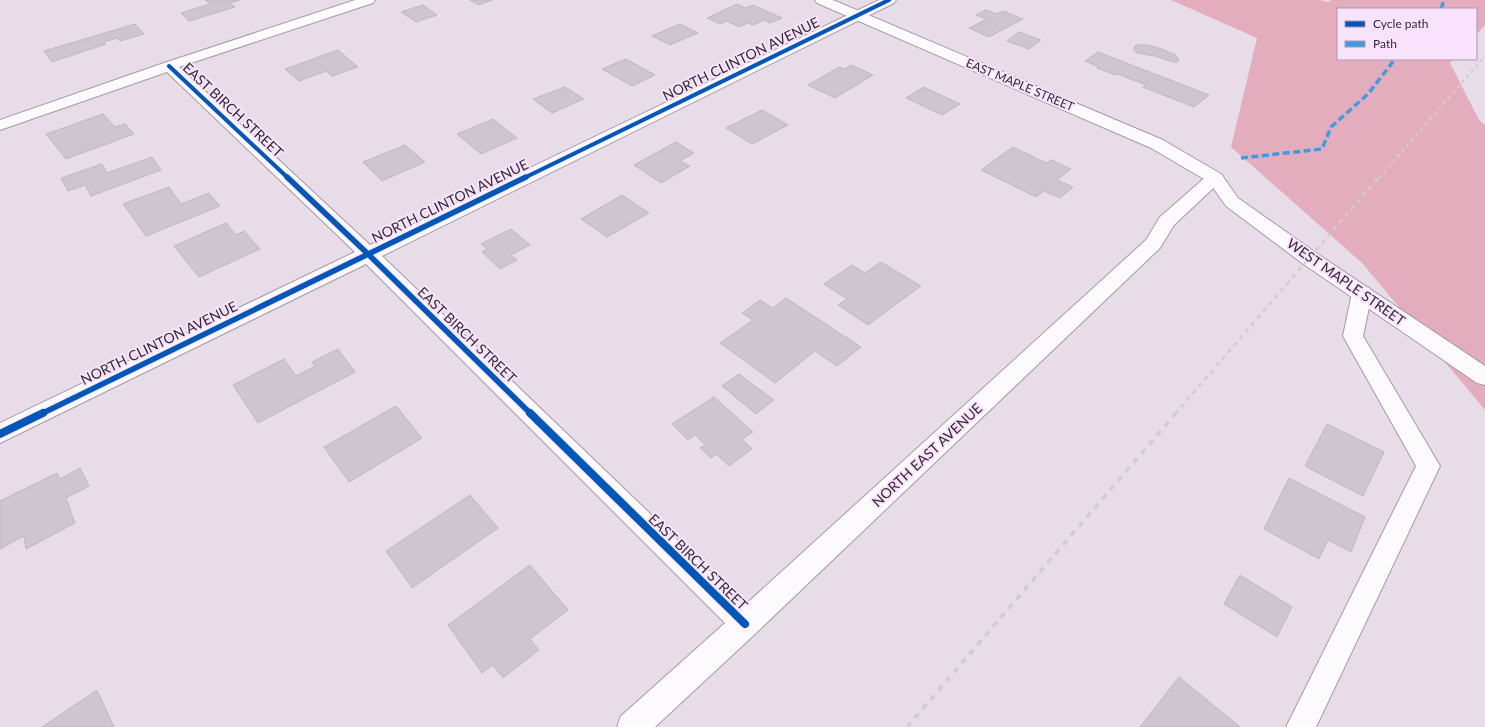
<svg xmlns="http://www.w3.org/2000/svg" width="1485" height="727" font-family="Lato,sans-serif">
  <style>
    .forest { fill: #e4adbd }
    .building { fill: #cdc5d0; stroke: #bfb8c3 }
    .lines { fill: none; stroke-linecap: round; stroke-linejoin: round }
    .lane-casing { stroke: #a49ba4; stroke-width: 2 }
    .street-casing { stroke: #a49ba4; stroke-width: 2 }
    .secondary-casing { stroke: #a49ba4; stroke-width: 2 }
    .lane { fill: #fcfafc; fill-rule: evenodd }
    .street { fill: #fcfafc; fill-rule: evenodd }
    .secondary { fill: #fcfafc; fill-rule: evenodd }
    .rail-far2 { stroke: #d0cdd1; stroke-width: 2; stroke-dasharray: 3.5 3.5; stroke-linecap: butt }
    .rail-far1 { stroke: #d0cdd1; stroke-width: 2.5; stroke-dasharray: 4.5 4.5; stroke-linecap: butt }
    .rail { stroke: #d0cdd1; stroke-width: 3.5; stroke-dasharray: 6 6; stroke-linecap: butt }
    .quiet { stroke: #3e9ce2; stroke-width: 3.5; stroke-dasharray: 7 3.5; stroke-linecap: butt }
    .cycleway-far2-casing { stroke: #f9e3fc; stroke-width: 5.5 }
    .cycleway-far1-casing { stroke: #f9e3fc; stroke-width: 8 }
    .cycleway-casing { stroke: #f9e3fc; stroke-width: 10 }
    .cycleway-far2 { stroke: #0057b8; stroke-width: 4 }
    .cycleway-far1 { stroke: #0057b8; stroke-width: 5.5 }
    .cycleway { stroke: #0057b8; stroke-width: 8 }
    .labels { text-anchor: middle; stroke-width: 4; stroke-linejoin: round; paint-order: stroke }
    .far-street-label { font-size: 12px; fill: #322a33; stroke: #f9e3fc }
    .street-label { font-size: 14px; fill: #322a33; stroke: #f9e3fc }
  </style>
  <rect width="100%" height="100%" fill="#e8dce8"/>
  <!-- forest -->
  <path class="forest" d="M1171,0h149l8,2 3,-2h154v25l-9,10v-26h-138v50h116l-4,4 29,57 6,5v285l-123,-147 -131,-116 26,-109z"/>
  <!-- building -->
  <path class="building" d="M205,0h35l-10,3 5,4 -46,14 -8,-8 29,-9z
    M470,0h22l-14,5z
    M737,4l9,4 7,-3 29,13 -12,5 -6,-3 -11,5 -6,-2 -8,4 -12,-6 -7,3 -13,-6z
    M423,5l14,10 -21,7 -15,-10z
    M986,10l11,4 6,-3 20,8 -34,18 -20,-9 18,-9 -11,-4z
    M135,24l9,10 -24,7 -3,-3 -13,4 2,2 -54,18 -8,-11z
    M680,24l18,9 -28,12 -18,-9z
    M1019,32l22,8 -12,9 -22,-8z
    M1136,45h11l12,3 17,7 3,5 -1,2h-5l-18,-6 -18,-3 -4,-4z
    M338,50l20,17 -26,9 -6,-5 -27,10 -14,-12z
    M1098,52l111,43 -15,12 -51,-20 3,-2 -28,-11 -3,1 -18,-7 2,-1 -14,-6z
    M626,59l29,16 -23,11 -30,-17z
    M851,65l22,10 -38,23 -27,-13 31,-18 5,2z
    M565,87l19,12 -32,14 -19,-14z
    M924,87l36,17 -18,11 -36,-17z
    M762,110l26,15 -36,19 -26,-16z
    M103,114l12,13 10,-3 9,10 -68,25 -20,-25z
    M493,119l24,19 -36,16 -24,-20z
    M676,142l18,11 -14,8 10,5 -29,17 -27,-18z
    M405,145l20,17 -43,19 -19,-19z
    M1013,147l33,16 5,-3 20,9 -14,11 16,7 -13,11 -16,-7 -8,6 -55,-27z
    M152,157l9,13 -70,26 -6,-11 -17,6 -7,-13 41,-14 5,9z
    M169,187l12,17 28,-11 11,13 -74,30 -23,-32z
    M622,195l27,18 -42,24 -26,-18z
    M226,223l10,12 8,-4 16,18 -61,28 -25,-31z
    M511,229l19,16 -19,10 6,5 -17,9 -18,-17 5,-3 -6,-5z
    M881,262l40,24 -53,39 -30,-20 9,-6 -23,-15 28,-19 13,8z
    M786,298l75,49 -24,19 -22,-15 -40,32 -55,-40 33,-23 -11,-7 18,-13 13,8z
    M338,349l17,23 -97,51 -25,-38 51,-26 12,17 19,-10 -3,-4z
    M739,374l35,26 -18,14 -34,-28z
    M714,397l39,35 -11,7 10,10 -23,17 -13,-12 -5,4 -11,-10 5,-3 -10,-10 -7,5 -16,-16z
    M396,406l26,32 -73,44 -25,-35z
    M1327,424l57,28 -21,44 -58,-30z
    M80,468l9,18 -23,12 9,25 -49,26 -2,-13 -24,13v-48l57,-28 3,6z
    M1289,478l76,39 -14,35 -23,-12 -9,19 -55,-30z
    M470,495l28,33 -86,60 -26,-37z
    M530,565l38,45 -38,29 9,11 -36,28 -10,-13 -11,8 -34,-48z
    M1240,575l52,32 -15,30 -53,-33z
    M1179,677l61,50h-100z
    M97,690l17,37h-72z"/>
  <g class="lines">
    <defs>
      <path id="lane" d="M1362,286l7,2 3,5 -9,43 77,130 -124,261h-30l130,-261 -73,-130 9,-43 3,-5z"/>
      <path id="street" d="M355,0h20l-2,3 -194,64 191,178 509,-245h17l-2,3 -512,253 363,349 401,-365 14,-23 49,-43 6,-1 6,1 3,4 -50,47 -14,23 -405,386 -100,93h-38l4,-11 104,-93 -359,-359 -366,179v-20l355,-171 -188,-180 -167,58v-10l164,-57z"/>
      <path id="secondary" d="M815,0h18l330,140 58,34 17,24 78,55 169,113v19l-8,-2 -175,-120 -76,-57 -17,-24 -58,-34 -334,-145z"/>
    </defs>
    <!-- lane casing -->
    <use href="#lane" class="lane-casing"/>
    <!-- street casing -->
    <use href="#street" class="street-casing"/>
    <!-- secondary casing -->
    <use href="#secondary" class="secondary-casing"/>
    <!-- lane -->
    <use href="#lane" class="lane"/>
    <!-- street -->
    <use href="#street" class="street"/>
    <!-- secondary -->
    <use href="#secondary" class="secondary"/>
    <!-- rail-far2 -->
    <path class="rail-far2" d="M1379,178l106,-122"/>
    <!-- rail-far1 -->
    <path class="rail-far1" d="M1175,414l204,-237"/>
    <!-- rail -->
    <path class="rail" d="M907,727l269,-314"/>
    <!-- quiet -->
    <path class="quiet" d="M1441,9l3,-9
      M1241,158l81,-9 9,-22 37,-33 27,-35"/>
    <defs>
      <path id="cycleway-far2" d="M169,66l119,112
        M524,178l365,-178"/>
      <path id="cycleway-far1" d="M287,177l82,78 162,159
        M41,414l485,-237"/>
      <path id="cycleway" d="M530,413l215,211
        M0,434l43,-21"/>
    </defs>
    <!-- cycleway-far2 casing -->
    <use href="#cycleway-far2" class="cycleway-far2-casing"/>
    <!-- cycleway-far1 casing -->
    <use href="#cycleway-far1" class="cycleway-far1-casing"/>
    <!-- cycleway casing -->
    <use href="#cycleway" class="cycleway-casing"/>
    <!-- cycleway-far2 -->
    <use href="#cycleway-far2" class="cycleway-far2"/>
    <!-- cycleway-far1 -->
    <use href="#cycleway-far1" class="cycleway-far1"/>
    <!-- cycleway -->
    <use href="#cycleway" class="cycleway"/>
  </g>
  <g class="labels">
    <!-- far-street labels -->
    <g class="far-street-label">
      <text transform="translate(1020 85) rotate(23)" y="4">EAST MAPLE STREET</text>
    </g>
    <!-- street labels -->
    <g class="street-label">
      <text transform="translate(741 59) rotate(-26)" y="5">NORTH CLINTON AVENUE</text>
      <text transform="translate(233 110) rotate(43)" y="5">EAST BIRCH STREET</text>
      <text transform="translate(450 201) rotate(-26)" y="5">NORTH CLINTON AVENUE</text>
      <text transform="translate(1346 282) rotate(35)" y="5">WEST MAPLE STREET</text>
      <text transform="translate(467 335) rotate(44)" y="5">EAST BIRCH STREET</text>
      <text transform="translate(159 343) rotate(-26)" y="5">NORTH CLINTON AVENUE</text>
      <text transform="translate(927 455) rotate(-43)" y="5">NORTH EAST AVENUE</text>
      <text transform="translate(698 562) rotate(44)" y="5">EAST BIRCH STREET</text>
    </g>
  </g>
  <!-- legend -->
  <rect x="1337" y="8" width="140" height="52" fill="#f9e3fc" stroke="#a999ac"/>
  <rect x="1345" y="21" width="20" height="6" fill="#0057b8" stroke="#a999ac"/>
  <text x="1373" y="28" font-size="12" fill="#322a33">Cycle path</text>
  <rect x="1345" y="41" width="20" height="6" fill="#3e9ce2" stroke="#a999ac"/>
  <text x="1373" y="48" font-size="12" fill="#322a33">Path</text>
</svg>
